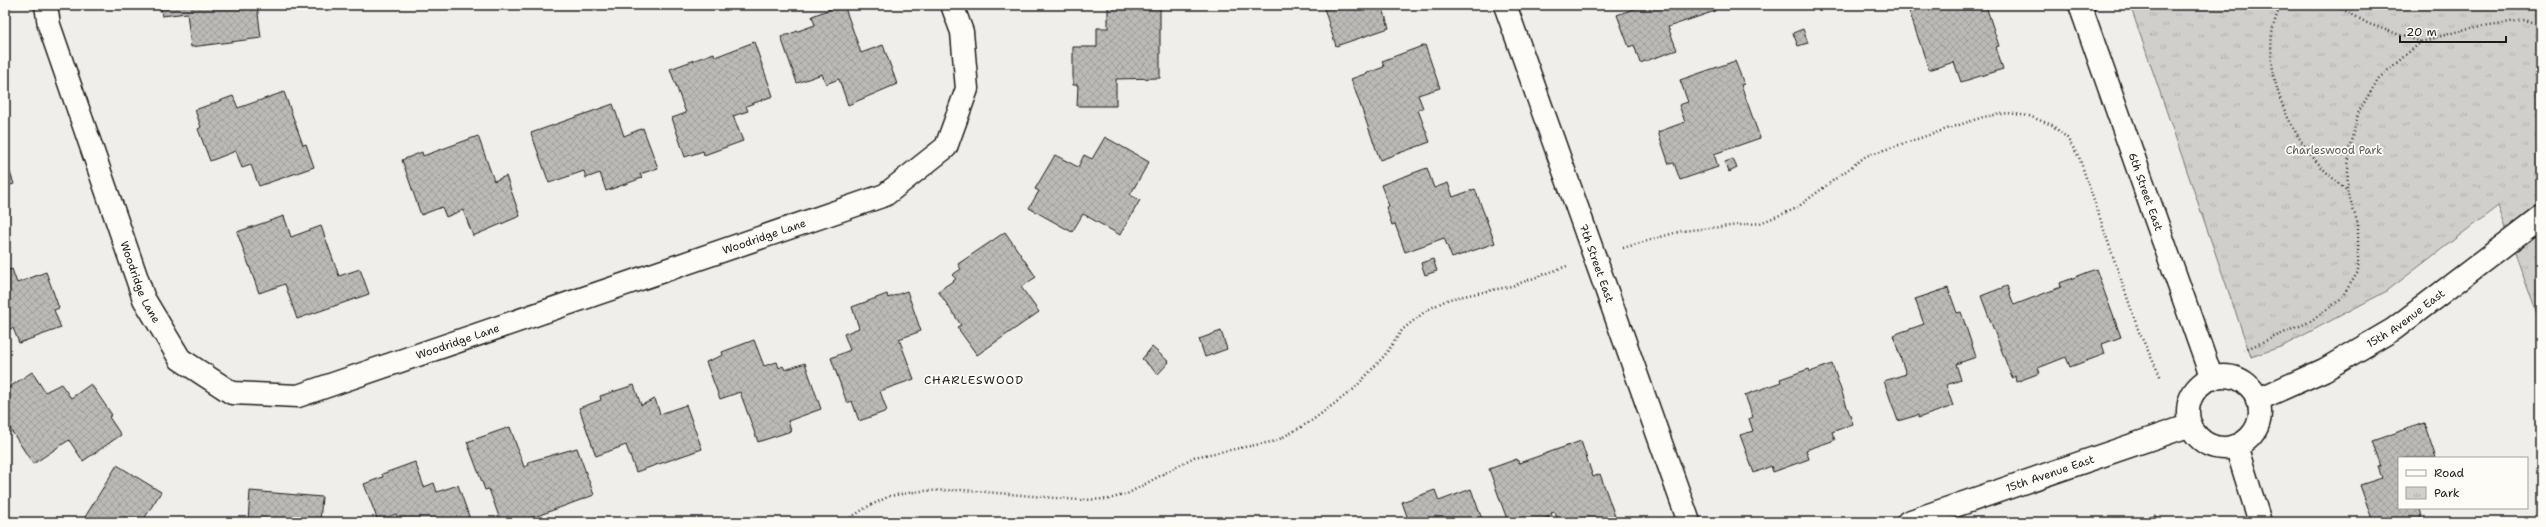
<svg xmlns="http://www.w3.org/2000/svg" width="2546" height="527" font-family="'Shantell Sans',sans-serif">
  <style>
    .park { fill: url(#park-tufts); stroke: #767674 }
    .building { fill: url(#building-cross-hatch); stroke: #1c1c1c }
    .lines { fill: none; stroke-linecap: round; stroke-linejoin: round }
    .street-casing { stroke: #1c1c1c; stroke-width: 25 }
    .path { stroke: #1c1c1c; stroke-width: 2.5; stroke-dasharray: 1 3; stroke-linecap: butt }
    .street { stroke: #fdfcf7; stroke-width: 22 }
    .labels { text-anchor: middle; stroke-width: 3.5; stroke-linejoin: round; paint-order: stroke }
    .park-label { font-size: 11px; fill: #5b5b5a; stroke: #fdfcf7 }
    .street-label { font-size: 11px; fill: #1c1c1c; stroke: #fdfcf7 }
    .neighbourhood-label { font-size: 12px; letter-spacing: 1px; fill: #1c1c1c; stroke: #fdfcf7 }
  </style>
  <defs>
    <pattern id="park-tufts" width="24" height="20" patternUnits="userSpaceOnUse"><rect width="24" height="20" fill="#d0cfcc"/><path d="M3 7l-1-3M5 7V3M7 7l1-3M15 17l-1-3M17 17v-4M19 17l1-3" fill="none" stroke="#b2b1af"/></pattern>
    <pattern id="building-cross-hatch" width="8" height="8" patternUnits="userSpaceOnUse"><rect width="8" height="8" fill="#bbbab6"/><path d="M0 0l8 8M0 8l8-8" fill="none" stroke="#a09f9c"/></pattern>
  </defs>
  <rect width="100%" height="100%" fill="#f0eeea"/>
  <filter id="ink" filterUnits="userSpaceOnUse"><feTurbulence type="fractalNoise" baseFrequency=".025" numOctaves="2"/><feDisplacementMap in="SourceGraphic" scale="8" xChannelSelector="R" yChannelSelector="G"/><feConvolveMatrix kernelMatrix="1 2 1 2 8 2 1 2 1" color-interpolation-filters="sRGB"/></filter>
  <g filter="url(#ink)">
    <!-- park -->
    <path class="park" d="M2130,5h411v320l-43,-119 -111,85 -104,55 -32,11z"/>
    <!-- building -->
    <path class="building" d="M160,5h97l4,33 -70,9 -4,-34 -25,3z
      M841,5h3l17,48 22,-8 14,39 -49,21 -9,-26 -13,5 -4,-10 -25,9 -16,-46 34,-12 -3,-9z
      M1108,5h52v73l-44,1v27h-39l1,-21h-5v-38h24v-19h11z
      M1323,5h59l7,23 -53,18z
      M1713,5l2,6 -47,16 9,23 -37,13 -6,-18 -5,2 -12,-32 27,-10z
      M1907,5h68l2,4 9,-3 13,40 -3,1 7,22 -42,13 -7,-20 -25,8z
      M1803,29l5,14 -10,3 -5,-13z
      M754,42l19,54 -27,10 2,5 -15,5 10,25 -39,14 -1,-4 -18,6 -13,-39 14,-5 -16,-44 44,-16 1,4z
      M1425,45l15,43 -22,7 5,13 -5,2 12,32 -50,18 -29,-81 33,-12 -2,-6z
      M1735,61l9,23 -3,1 19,53 -46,16 4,13 -38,13 -6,-17 -5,1 -11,-32 27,-10 -6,-17 9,-3 -8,-22z
      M284,92l19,53 3,-1 8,23 -55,19 -8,-21 -9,3 -6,-17 -26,10 -12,-32 3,-2 -6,-17 38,-14 5,12z
      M613,104l11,32 19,-8 15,40 -18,6 2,4 -36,13 -6,-18 -14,5 -2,-7 -35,12 -18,-50z
      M478,136l16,45 12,-5 14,40 -47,20 -10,-26 -17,7 -4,-10 -21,8 -19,-55 20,-8 1,4z
      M1105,137l44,25 -19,33 10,5 -20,35 -37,-21 -11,18 -43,-24 10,-17 -4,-2 20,-34 23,12 6,-12 8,4z
      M5,158l9,26 -9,3z
      M1733,159l4,9 -8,4 -4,-10z
      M1427,168l7,20 14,-5 5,14 22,-8 20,54 -43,15 -8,-20 -39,14 -10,-28 -3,1 -6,-18 3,-1 -8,-21z
      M284,216l7,21 30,-11 18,50 21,-7 9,25 -72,25 -12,-35 -26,9 -22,-61z
      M1005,232l31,45 -15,10 18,25 -62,43 -20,-28 4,-2 -23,-34 18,-12 -4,-4 9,-6 -3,-5z
      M1433,259l4,12 -12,4 -4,-12z
      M5,268l1,3 6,-2 5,14 29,-11 13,36 -5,2 7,18 -42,15 -6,-15 -8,3z
      M2096,269l25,68 -19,7 3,10 -35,13 -4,-10 -28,11 2,5 -24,9 -1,-6 -3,2 -31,-82 26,-10 7,19 47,-18 -1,-4z
      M1948,288l9,25 4,-1 15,45 -20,7 5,16 -15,5 7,21 -35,12v-3l-20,6 -14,-40 22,-7 -13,-39 31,-11 -9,-25z
      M907,291l14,40 -22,8 15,40 -34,12 7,20 -28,10 -7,-20 -5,2 -16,-45 19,-8 -6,-16 15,-6 -7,-21 35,-13 1,4z
      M1221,331l6,18 -22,8 -6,-18z
      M754,340l10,26 13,-4 2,6 4,-2 2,4 20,-7 16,46 -33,12 3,10 -33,11 -18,-50 -20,7 -14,-37 17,-7 -1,-3z
      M1152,347l17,15 -11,12 -16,-15z
      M1832,364l21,60 -21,8 3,8 -29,10 3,9 -36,13 -2,-6 -17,7 -14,-38 13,-4 -4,-12 4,-2 -8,-22 36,-13 -1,-3 29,-10 1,3z
      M32,372l13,20 16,-8 10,14 20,-14 21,31 -3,2 12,18 -38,26 -14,-21 -36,24 -28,-43v-31z
      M634,385l7,20 14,-6 5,15 26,-9 16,44 -66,23 -10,-27 -30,11 -17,-48 22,-8 -1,-4z
      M2424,423l12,35h-37v50h20l3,14h-49l-13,-37 22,-7 -4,-11 3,-1 -9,-25z
      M510,427l14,40 5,-2 -1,-3 49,-14 17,47 -65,24 1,3h-29l-12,-33 -4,1 -18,-48z
      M1581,441l12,36 7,-3 17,48h-59l-3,-10 -4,1 1,3 -17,6h-27l-19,-53 28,-10 2,4z
      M415,462l9,25 10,-4 3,9 21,-7 13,37h-72l-3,-8 -18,7 -14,-37 19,-7 -1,-3z
      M117,465l44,27 -19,30h-60z
      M1471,489l12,33h-74l-7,-20 33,-12 4,11z
      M250,491l72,6 -2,25h-72z
      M2156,515l3,7h-21z"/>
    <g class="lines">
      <defs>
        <g id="street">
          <path id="s1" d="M46,5l3,20 95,274 36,60 52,34 66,3 587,-201 61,-48 21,-58 -5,-57 -10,-27"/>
          <path id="s2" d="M1505,5l184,517"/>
          <path id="s3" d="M2080,5l132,374"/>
          <circle cx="2224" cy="412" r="36"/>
          <path id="s4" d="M2257,400l67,-30 70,-41 147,-112"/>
          <path d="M2236,446l24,76"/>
          <path id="s5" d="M1908,522l283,-97"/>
        </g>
      </defs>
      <!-- street casing -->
      <use href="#street" class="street-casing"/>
      <!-- path -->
      <path class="path" d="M2281,5c-4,9 -8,20 -9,29 -6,59 28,121 75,156
        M2335,5l34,19 51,18
        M1623,248l58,-17 79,-8 35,-14 71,-53 117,-39 25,-4 21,3 23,9 15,13 12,19 60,175 22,46
        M2244,350l65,-28 31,-22 18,-28v-48l-11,-34 2,-41 10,-38 20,-33 42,-36 48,-14 55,-8 17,5
        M844,522l23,-15 23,-11 30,-5 43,-1 116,10 30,-1 18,-5 67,-37 82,-16 34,-19 44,-33 31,-34 17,-25 25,-20 22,-11 63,-13 55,-20"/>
      <!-- street -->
      <use href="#street" class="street"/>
    </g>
  </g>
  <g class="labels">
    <!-- park labels -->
    <g class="park-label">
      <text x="2334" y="154">Charleswood Park</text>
    </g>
    <!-- street labels -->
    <g class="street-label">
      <text dy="4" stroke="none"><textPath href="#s3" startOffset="198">6th Street East</textPath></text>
      <text dy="4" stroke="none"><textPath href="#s1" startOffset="1001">Woodridge Lane</textPath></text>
      <text dy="4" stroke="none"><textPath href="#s2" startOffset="274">7th Street East</textPath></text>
      <text dy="4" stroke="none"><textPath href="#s1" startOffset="293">Woodridge Lane</textPath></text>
      <text dy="4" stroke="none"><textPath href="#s4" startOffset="170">15th Avenue East</textPath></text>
      <text dy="4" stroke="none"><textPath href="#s1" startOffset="677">Woodridge Lane</textPath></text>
      <text dy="4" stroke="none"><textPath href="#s5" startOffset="150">15th Avenue East</textPath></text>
    </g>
    <!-- neighbourhood labels -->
    <g class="neighbourhood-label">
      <text x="974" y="384">CHARLESWOOD</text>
    </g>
  </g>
  <!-- margin -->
  <rect width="2546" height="527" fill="none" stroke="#fdfcf7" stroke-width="20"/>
  <rect x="10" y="10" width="2526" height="507" fill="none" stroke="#1c1c1c" stroke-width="1.5" filter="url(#ink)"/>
  <!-- legend -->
  <rect x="2398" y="457" width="130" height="52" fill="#fdfcf7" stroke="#a3a29f"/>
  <rect x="2406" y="470" width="20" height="6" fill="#fdfcf7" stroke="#a3a29f"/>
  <text x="2434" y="477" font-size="12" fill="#1c1c1c">Road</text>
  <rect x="2406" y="487" width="20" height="12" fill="url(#park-tufts)" stroke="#a3a29f"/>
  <text x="2434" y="497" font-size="12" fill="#1c1c1c">Park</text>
  <!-- scale -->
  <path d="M2400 36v6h106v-6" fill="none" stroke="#1c1c1c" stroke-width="2"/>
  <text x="2406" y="36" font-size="12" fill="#1c1c1c" stroke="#fdfcf7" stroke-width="3" paint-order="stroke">20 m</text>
</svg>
